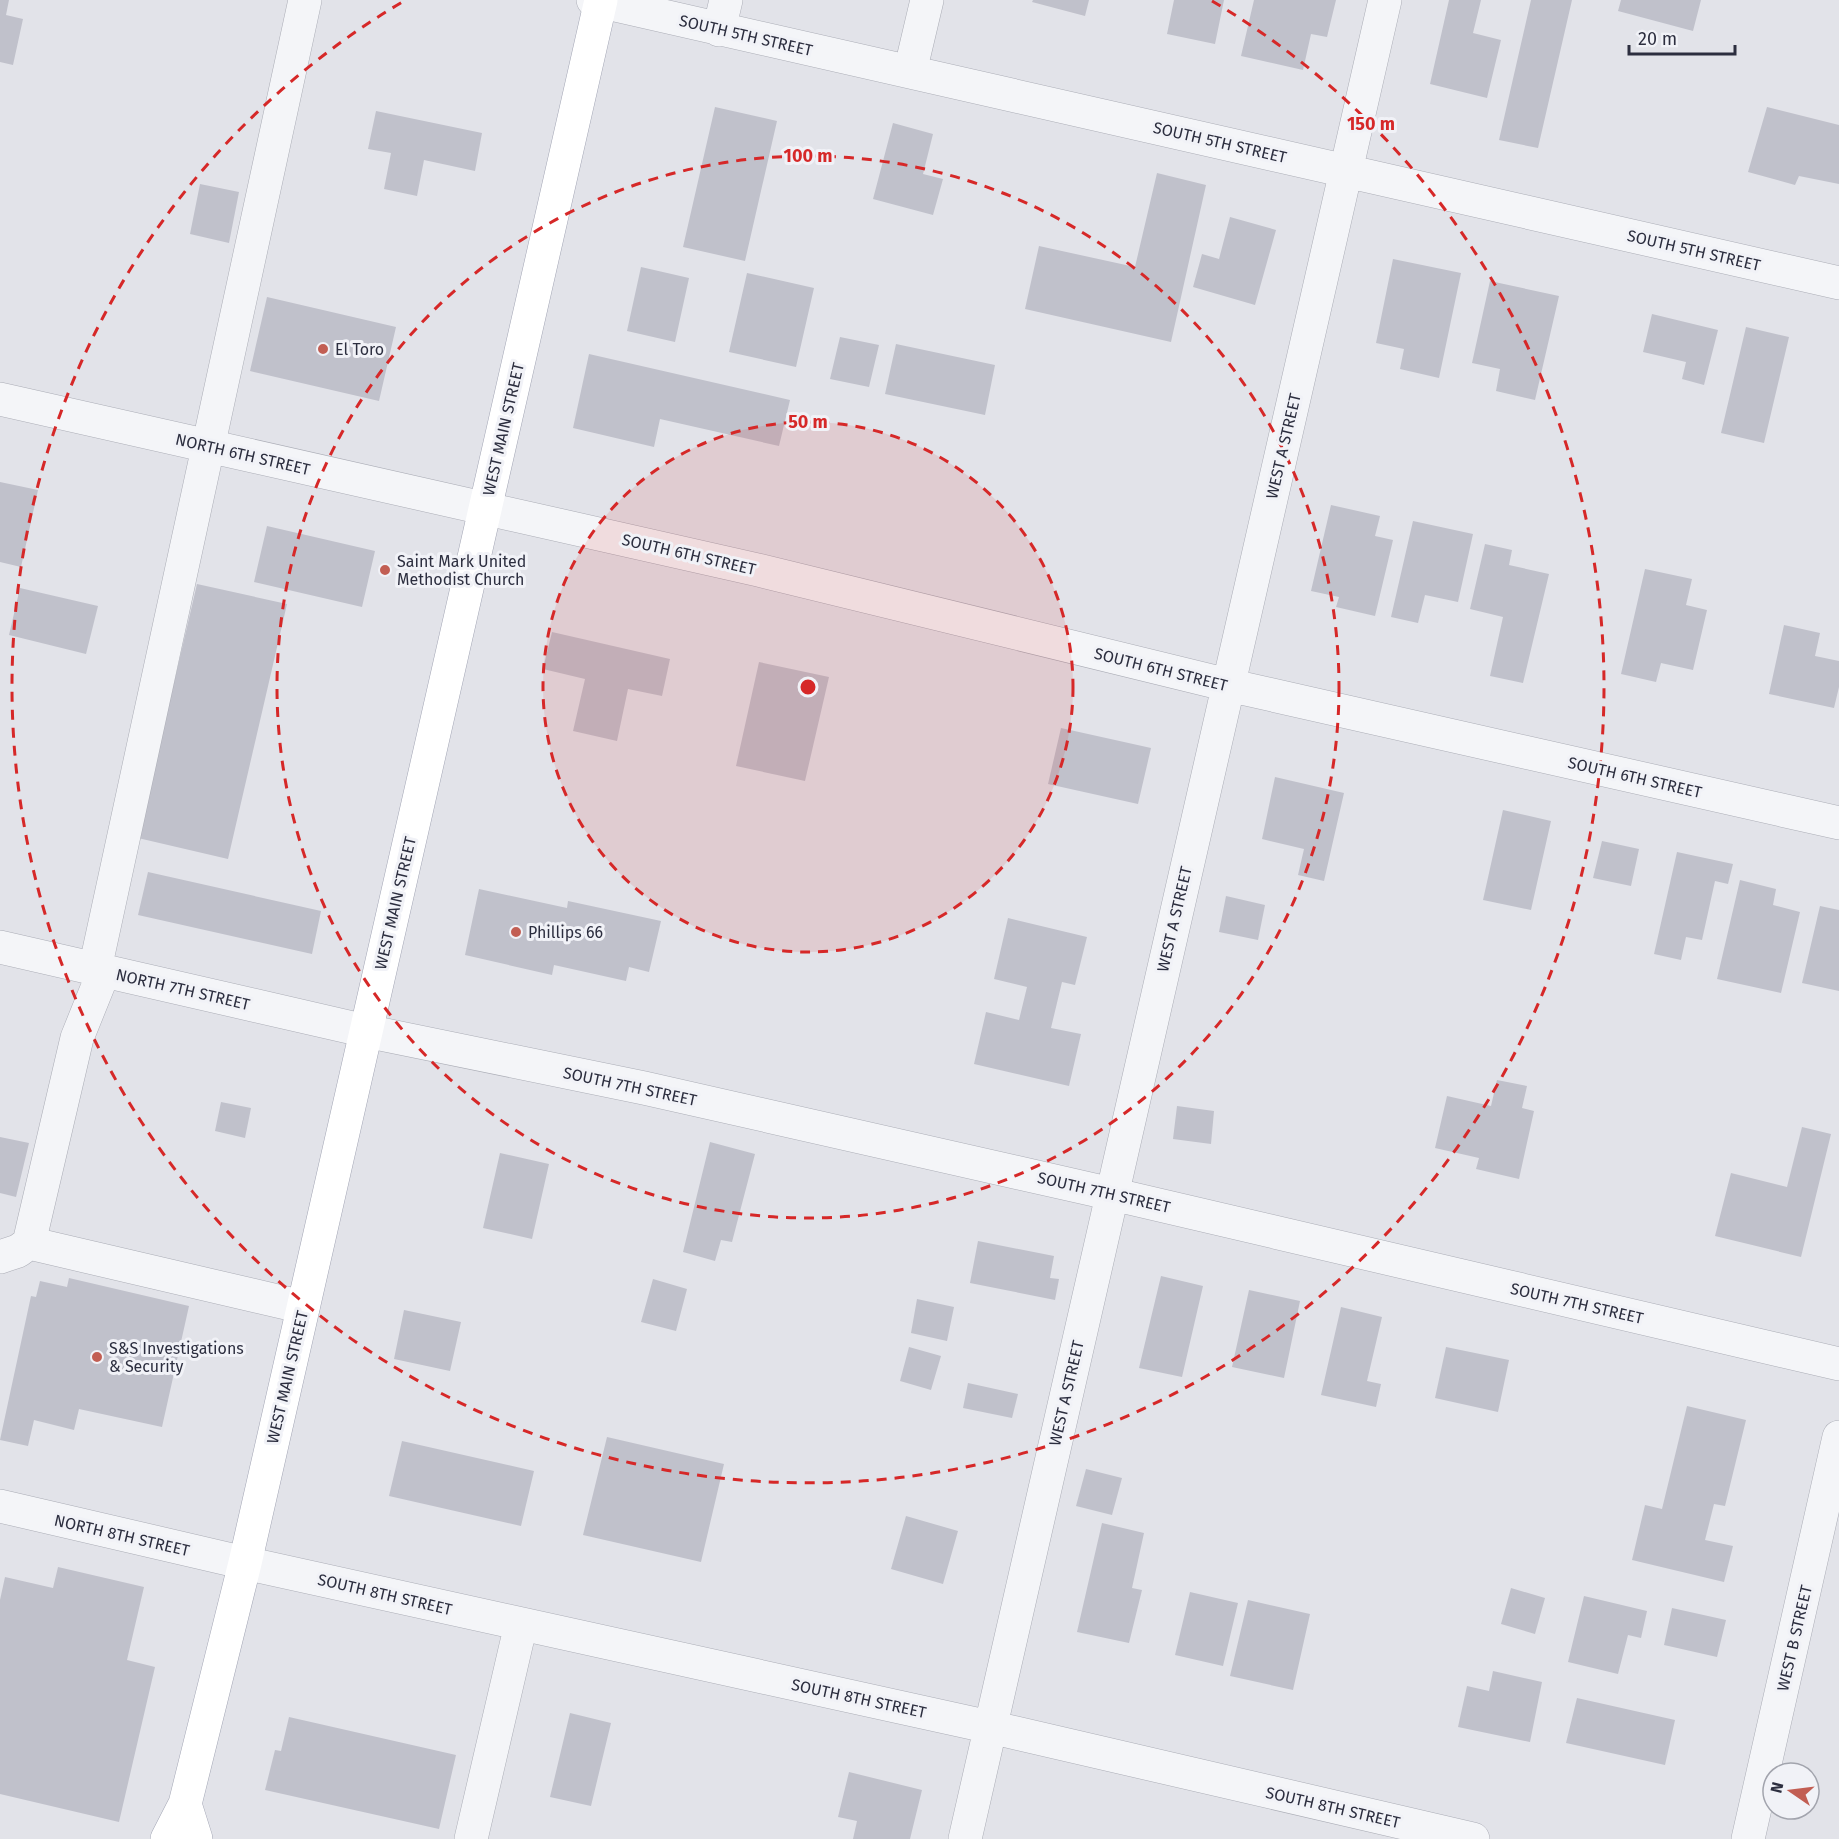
<svg xmlns="http://www.w3.org/2000/svg" width="1839" height="1839" font-family="'Fira Sans',sans-serif">
  <style>
    .building { fill: #c0c1cb }
    .lines { fill: none; stroke-linecap: round; stroke-linejoin: round }
    .minor-casing { stroke: #abadb6; stroke-width: 34 }
    .major-casing { stroke: #a2a5b4; stroke-width: 34 }
    .minor { stroke: #f4f5f8; stroke-width: 33 }
    .major { stroke: #fff; stroke-width: 33 }
    .ring { fill: none; stroke: #d62828; stroke-width: 3; stroke-dasharray: 10 8 }
    .poi-dot { fill: #c25e53; stroke: #f1f2f7; stroke-width: 2 }
    .labels { text-anchor: middle; stroke-width: 6; stroke-linejoin: round; paint-order: stroke }
    .street-label { font-size: 16px; fill: #2c2e3f; stroke: #f1f2f7 }
    .poi-label { font-size: 16px; fill: #2c2e3f; stroke: #f1f2f7; text-anchor: start }
    .centre { fill: #d62828; stroke: #f1f2f7; stroke-width: 3 }
    .ring-label { font-size: 18px; text-anchor: middle; font-weight: bold; fill: #d62828; stroke: #f1f2f7; stroke-width: 6; stroke-linejoin: round; paint-order: stroke }
  </style>
  <rect width="100%" height="100%" fill="#e2e3e9"/>
  <!-- building -->
  <path class="building" d="M0,0h9l-3,15 17,4 -10,46 -13,-3z
    M1033,0h56l-4,16 -53,-14z
    M1174,0h50l-9,44 -48,-10z
    M1254,0h82l-9,37 -16,-3 -8,36 -62,-14z
    M1449,0h32l-8,33 28,7 -14,58 -57,-14z
    M1531,0h41l-34,148 -39,-8z
    M1621,0h80l-8,31 -75,-20z
    M715,107l62,14 -32,140 -62,-14z
    M1767,107l72,18v59l-40,-8 -4,9 -47,-13z
    M376,111l106,22 -7,38 -51,-11 -7,36 -33,-7 7,-36 -23,-4z
    M893,123l40,11 -10,40 20,5 -10,36 -60,-16z
    M1157,173l49,12 -35,157 -146,-33 14,-63 96,21z
    M200,184l39,8 -10,51 -39,-9z
    M1230,217l46,13 -21,75 -62,-18 9,-33 17,5z
    M1393,259l68,14 -22,105 -39,-9 4,-20 -28,-6z
    M641,267l48,11 -14,64 -48,-11z
    M747,273l67,15 -18,79 -67,-15z
    M1490,281l69,15 -24,104 -39,-9 4,-22 -28,-6z
    M267,297l129,30 -17,74 -129,-30z
    M1652,314l66,16 -14,55 -22,-6 4,-17 -43,-10z
    M1746,327l43,10 -25,106 -43,-10z
    M840,337l39,8 -10,42 -39,-8z
    M896,344l99,21 -10,50 -100,-21z
    M589,354l201,46 -11,46 -119,-27 -6,28 -81,-19z
    M0,482l38,8 -17,77 -21,-5z
    M1331,505l49,11 -5,20 18,4 -18,76 -39,-9 3,-10 -28,-6z
    M1413,521l60,13 -15,68 -33,-7 -7,28 -27,-6z
    M267,526l108,25 -13,56 -108,-25z
    M1485,544l27,6 -3,15 40,9 -26,109 -33,-7 13,-59 -33,-8z
    M1645,569l47,10 -6,26 21,5 -14,60 -32,-7 -5,19 -35,-8z
    M197,584l90,20 -59,255 -90,-21z
    M20,588l78,18 -12,48 -77,-19z
    M1784,625l36,8 -5,23 24,5v26l-5,21 -65,-14z
    M552,632l118,27 -8,37 -34,-7 -11,52 -44,-10 12,-52 -42,-10z
    M759,662l70,15 -24,104 -69,-15z
    M1061,728l90,20 -13,56 -90,-20z
    M1275,777l69,16 -20,88 -26,-6 6,-26 -42,-10z
    M1503,810l48,11 -20,89 -48,-10z
    M1602,841l37,8 -8,37 -38,-8z
    M1677,852l56,12 -5,20 -13,-3 -13,59 -16,-3 -5,23 -27,-6z
    M148,872l173,39 -9,43 -174,-39z
    M1740,880l36,9 -3,16 27,7 -19,81 -64,-14z
    M479,889l88,19 1,-7 93,20 -12,51 -20,-5 -3,14 -72,-16 -2,10 -87,-20z
    M1226,896l39,9 -7,35 -39,-8z
    M1820,906l19,4v81l-37,-8z
    M1008,918l79,19 -12,48 -13,-3 -11,46 30,6 -12,52 -95,-22 12,-52 33,8 8,-33 -33,-8z
    M1497,1080l30,6 -5,22 12,3 -15,68 -43,-10 3,-11 -44,-10 12,-52 44,10z
    M221,1102l30,6 -6,30 -30,-7z
    M1177,1106l37,5 -3,33 -38,-5z
    M1802,1127l29,7 -30,123 -86,-21 16,-63 56,14z
    M0,1137l29,6 -13,54 -16,-4z
    M710,1142l45,12 -23,88 -11,-2 -6,21 -32,-9z
    M500,1153l49,11 -17,75 -49,-11z
    M978,1241l76,15 -4,22 9,1 -4,21 -85,-17z
    M1161,1276l42,10 -21,91 -43,-9z
    M69,1278l120,28 -27,121 -83,-18 -5,21 -40,-10 -6,26 -28,-6 31,-144 5,1 4,-16 27,6z
    M653,1279l34,10 -11,42 -35,-9z
    M1249,1290l51,11 -16,77 -52,-11z
    M917,1299l37,8 -7,34 -36,-8z
    M1341,1307l41,10 -15,64 14,3 -5,23 -55,-12z
    M404,1310l57,12 -11,49 -56,-12z
    M909,1347l32,9 -10,34 -31,-9z
    M1446,1347l63,13 -11,52 -63,-14z
    M968,1383l50,11 -6,24 -49,-10z
    M1687,1406l59,14 -21,86 -11,-2 -9,36 28,6 -9,36 -92,-22 13,-55 17,4z
    M607,1437l117,27 -23,98 -118,-27z
    M402,1441l132,30 -13,55 -132,-30z
    M1086,1469l36,9 -10,37 -36,-9z
    M906,1516l52,15 -15,53 -52,-15z
    M1102,1523l42,10 -12,55 10,2 -13,53 -52,-11z
    M58,1567l86,20 -17,73 28,7 -36,155 -119,-28v-194l5,-23 48,11z
    M1511,1588l34,10 -10,36 -34,-10z
    M1190,1592l48,11 -15,63 -48,-11z
    M1584,1596l63,15 -6,27 -13,-3 -10,39 -50,-12z
    M1248,1600l62,14 -17,76 -63,-14z
    M1672,1608l54,12 -9,37 -53,-12z
    M1493,1671l49,11 -12,60 -72,-15 9,-41 22,5z
    M1577,1698l98,22 -10,45 -99,-22z
    M570,1713l41,10 -20,83 -41,-9z
    M289,1717l167,38 -17,74 -174,-39 10,-40 6,1z
    M849,1772l73,18 -12,49h-57l4,-18 -19,-4z"/>
  <g class="lines">
    <defs>
      <path id="minor" d="M593,0l1246,283
        M719,30l7,-30
        M910,72l17,-72
        M0,399l758,171 470,115 611,138
        M0,947l366,84 278,57 468,106 727,170
        M95,969l210,-969
        M29,1243l274,64
        M0,1257l18,-6 11,-8 48,-205 27,-67
        M0,1506l245,57 745,164 483,112
        M471,1839l50,-215
        M965,1839l420,-1839
        M1748,1839l91,-402"/>
      <path id="major" d="M185,1804l11,35
        M167,1839l18,-35 60,-241 356,-1563"/>
    </defs>
    <!-- minor casing -->
    <use href="#minor" class="minor-casing"/>
    <!-- major casing -->
    <use href="#major" class="major-casing"/>
    <!-- minor -->
    <use href="#minor" class="minor"/>
    <!-- major -->
    <use href="#major" class="major"/>
  </g>
  <!-- distance rings -->
  <circle cx="808" cy="687" r="265" fill="#d62828" fill-opacity=".12"/>
  <g class="ring">
    <circle cx="808" cy="687" r="265"/>
    <circle cx="808" cy="687" r="531"/>
    <path d="M1212 1A796 796 0 1 1 404 1"/>
  </g>
  <!-- markers -->
  <g class="poi-dot">
    <circle cx="323" cy="349" r="6"/>
    <circle cx="385" cy="570" r="6"/>
    <circle cx="516" cy="932" r="6"/>
    <circle cx="97" cy="1357" r="6"/>
  </g>
  <g class="labels">
    <!-- street labels -->
    <g class="street-label">
      <text transform="translate(746 35) rotate(13)" y="6">SOUTH 5TH STREET</text>
      <text transform="translate(1220 142) rotate(13)" y="6">SOUTH 5TH STREET</text>
      <text transform="translate(1694 250) rotate(13)" y="6">SOUTH 5TH STREET</text>
      <text transform="translate(503 429) rotate(-77)" y="6">WEST MAIN STREET</text>
      <text transform="translate(1283 446) rotate(-77)" y="6">WEST A STREET</text>
      <text transform="translate(243 454) rotate(13)" y="6">NORTH 6TH STREET</text>
      <text transform="translate(689 554) rotate(13)" y="6">SOUTH 6TH STREET</text>
      <text transform="translate(1161 669) rotate(14)" y="6">SOUTH 6TH STREET</text>
      <text transform="translate(1635 777) rotate(13)" y="6">SOUTH 6TH STREET</text>
      <text transform="translate(395 903) rotate(-77)" y="6">WEST MAIN STREET</text>
      <text transform="translate(1174 919) rotate(-77)" y="6">WEST A STREET</text>
      <text transform="translate(183 989) rotate(13)" y="6">NORTH 7TH STREET</text>
      <text transform="translate(630 1086) rotate(12)" y="6">SOUTH 7TH STREET</text>
      <text transform="translate(1104 1192) rotate(13)" y="6">SOUTH 7TH STREET</text>
      <text transform="translate(1577 1303) rotate(13)" y="6">SOUTH 7TH STREET</text>
      <text transform="translate(287 1377) rotate(-77)" y="6">WEST MAIN STREET</text>
      <text transform="translate(1066 1393) rotate(-77)" y="6">WEST A STREET</text>
      <text transform="translate(122 1535) rotate(13)" y="6">NORTH 8TH STREET</text>
      <text transform="translate(385 1594) rotate(13)" y="6">SOUTH 8TH STREET</text>
      <text transform="translate(1794 1638) rotate(-77)" y="6">WEST B STREET</text>
      <text transform="translate(859 1698) rotate(12)" y="6">SOUTH 8TH STREET</text>
      <text transform="translate(1333 1807) rotate(13)" y="6">SOUTH 8TH STREET</text>
    </g>
    <!-- poi labels -->
    <g class="poi-label">
      <text x="335" y="355">El Toro</text>
      <text x="397" y="567">Saint Mark United<tspan x="397" dy="18">Methodist Church</tspan></text>
      <text x="528" y="938">Phillips 66</text>
      <text x="109" y="1354">S&amp;S Investigations<tspan x="109" dy="18">&amp; Security</tspan></text>
    </g>
  </g>
  <circle cx="808" cy="687" r="9" class="centre"/>
  <g class="ring-label">
    <text x="1371" y="130">150 m</text>
    <text x="808" y="162">100 m</text>
    <text x="808" y="428">50 m</text>
  </g>
  <!-- north arrow -->
  <g transform="translate(1791 1791) rotate(284)"><circle r="28" fill="#f1f2f7" stroke="#a2a4ad" stroke-width="1.5"/>
  <path d="M0-4.5L10 22L0 15L-10 22Z" fill="#c25e53"/>
  <text y="-9" font-size="16" font-weight="bold" text-anchor="middle" fill="#2c2e3f">N</text>
  </g>
  <!-- scale -->
  <path d="M1629 45v9h106v-9" fill="none" stroke="#2c2e3f" stroke-width="3"/>
  <text x="1638" y="45" font-size="18" fill="#2c2e3f" stroke="#f1f2f7" stroke-width="4.5" paint-order="stroke">20 m</text>
</svg>
